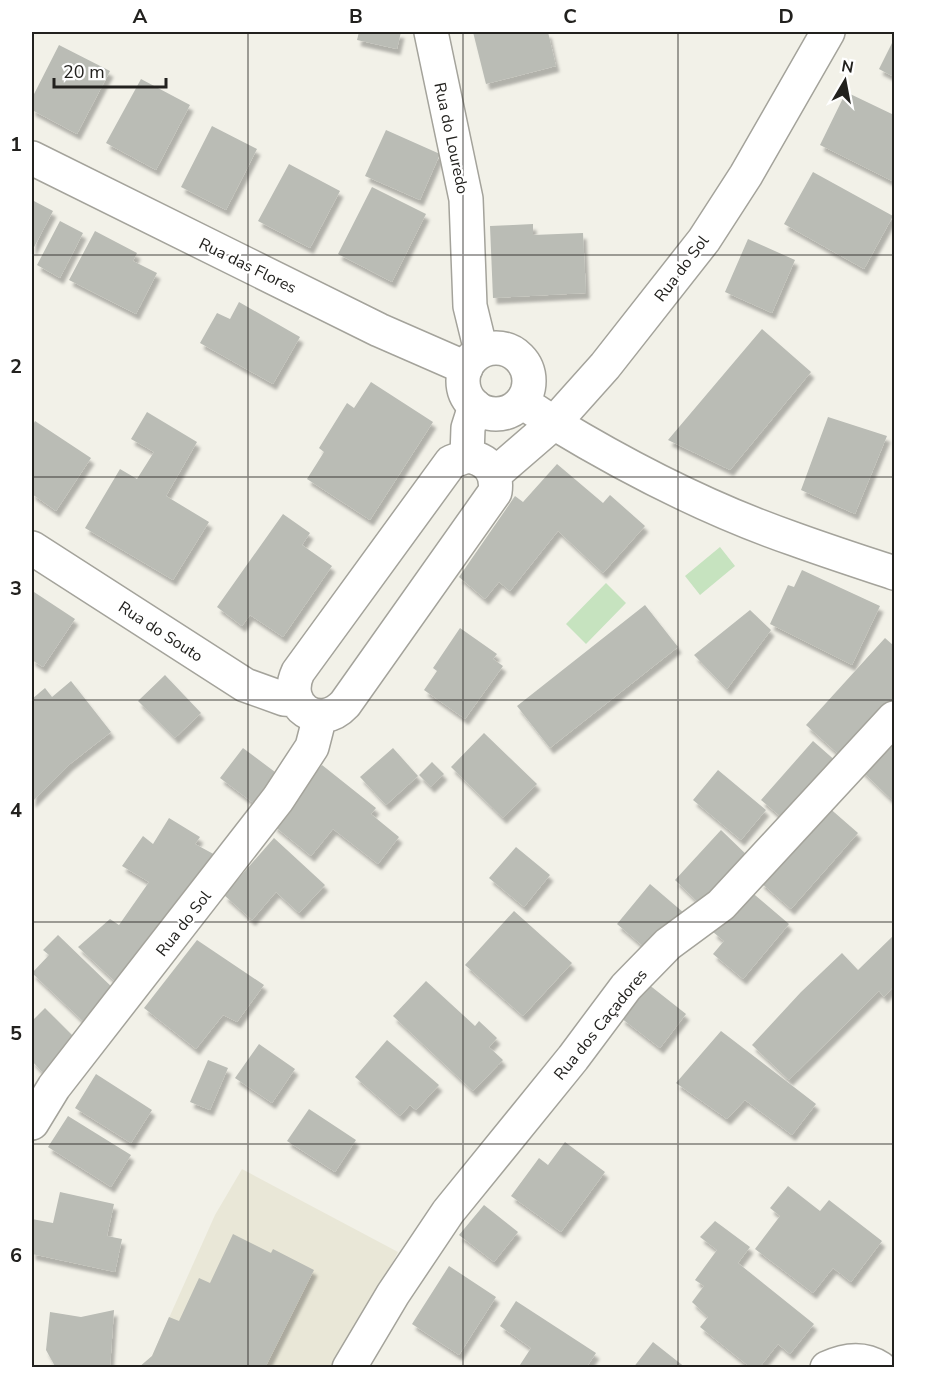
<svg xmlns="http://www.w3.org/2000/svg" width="926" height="1399" font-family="'Nunito Sans',sans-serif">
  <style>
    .built { fill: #e9e7d7 }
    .water { fill: #c6e3bf }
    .building { fill: #babcb5; filter: url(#shadow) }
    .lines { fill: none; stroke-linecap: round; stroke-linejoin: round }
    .minor-casing { stroke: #a4a39b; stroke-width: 36 }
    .tertiary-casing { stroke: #a4a39b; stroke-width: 36 }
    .minor { stroke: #fff; stroke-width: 33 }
    .tertiary { stroke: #fff; stroke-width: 33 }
    .grid { fill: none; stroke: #22211e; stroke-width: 1.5; stroke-opacity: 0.55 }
    .labels { text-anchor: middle; stroke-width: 4.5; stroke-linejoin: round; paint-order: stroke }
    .street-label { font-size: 16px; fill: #22211e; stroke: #fff }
    .neatline { fill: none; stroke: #22211e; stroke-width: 2 }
    .grid-label { font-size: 20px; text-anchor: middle; font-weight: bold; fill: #22211e }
  </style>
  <defs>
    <filter id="shadow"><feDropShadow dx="3.5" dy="6" stdDeviation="1.5" flood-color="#0004"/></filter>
  </defs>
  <rect width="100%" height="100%" fill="#f2f1e8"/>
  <!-- built -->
  <path class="built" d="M242,1169l156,83 -60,115 -200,1 14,-12 63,-141z"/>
  <!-- water -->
  <path class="water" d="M720,547l15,19 -35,29 -15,-19z
    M606,583l20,20 -40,41 -20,-20z"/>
  <!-- building -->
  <path class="building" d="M359,32h42l-4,17 -40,-9z
    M473,32h75l8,34 -70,18z
    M894,39v38l-15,-8z
    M59,45l51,26 -33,63 -45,-24v-12z
    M141,79l49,26 -34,65 -50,-27z
    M846,92l48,23v67l-74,-37z
    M212,126l45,23 -31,61 -45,-23z
    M386,130l54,24 -20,46 -55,-24z
    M289,164l51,27 -30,57 -52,-27z
    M813,172l80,44 -29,53 -80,-45z
    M372,187l54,27 -34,68 -54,-28z
    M32,200l21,11 -21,40z
    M60,221l23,12 -23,45 -23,-13z
    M533,224v11l50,-2 3,60 -93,5 -3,-72z
    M95,231l42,22 -4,8 24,12 -21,41 -67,-34z
    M748,239l47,21 -23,53 -47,-21z
    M239,302l61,35 -27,47 -73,-41 17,-30 13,6z
    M762,329l49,43 -81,98 -62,-30z
    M371,382l62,40 -63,98 -63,-41 17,-27 -5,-4 28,-45 7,5z
    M147,412l50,30 -31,54 43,26 -36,58 -88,-52 35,-59 17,10 17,-27 -23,-13z
    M828,417l59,19 -32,78 -54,-24z
    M35,421l56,37 -35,53 -24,-17v-67z
    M557,464l46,39 7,-8 35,31 -42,47 -45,-42 -48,60 -11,-9 -14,17 -26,-22 56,-81 8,6z
    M283,514l27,19 -8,12 30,21 -49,71 -33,-22 -8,11 -25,-19z
    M802,570l78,36 -28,59 -82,-41 18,-39 6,2z
    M34,592l41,27 -32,48 -11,-7v-63z
    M645,605l33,42 -128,101 -33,-42z
    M750,610l21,20 -44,59 -33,-34z
    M460,628l37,26 -4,5 10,7 -38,53 -41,-29 13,-19 -4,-3z
    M885,638l9,8v59l-49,55 -39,-35z
    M165,675l36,38 -26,25 -37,-37z
    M71,681l40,51 -41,32 -38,38v-103l13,-11 7,9z
    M484,733l53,51 -34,34 -52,-51z
    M894,733v69l-34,-33z
    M813,741l25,22 -51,59 -26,-22z
    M243,748l36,27 -23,30 -36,-27z
    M393,748l25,28 -32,29 -26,-28z
    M432,762l12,12 -13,13 -12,-12z
    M322,765l54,43 -5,6 28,23 -21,27 -45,-35 -22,27 -38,-31z
    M718,770l48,40 -25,30 -48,-40z
    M827,806l31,27 -67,76 -31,-27z
    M169,818l31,19 -5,7 24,13 -98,130 -43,-40 32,-28 9,6 30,-43 -27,-16 21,-30 10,8z
    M721,830l30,29 -47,49 -29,-28z
    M274,838l51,47 -26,28 -23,-21 -24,28 -28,-25z
    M516,847l34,28 -26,32 -35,-29z
    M650,884l34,29 -34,39 -33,-28z
    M749,890l40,34 -46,55 -30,-25 11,-13 -11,-9z
    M514,911l58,52 -49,53 -58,-51z
    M58,935l59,57 -31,32 -54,-51 17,-18 -6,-5z
    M894,935v51l-10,11 -5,-6 -90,89 -37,-35 49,-53 41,-39 16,17z
    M197,940l67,45 -27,37 -14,-7 -27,34 -52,-41z
    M426,981l49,45 4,-5 18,17 -8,9 14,13 -30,31 -80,-75z
    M648,984l38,30 -26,34 -39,-30z
    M45,1008l32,32 -34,33 -11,-12v-40z
    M721,1031l95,73 -24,31 -47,-35 -18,19 -51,-36z
    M387,1040l52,45 -23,25 -6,-5 -10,11 -45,-39z
    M259,1044l36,25 -23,34 -37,-25z
    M208,1060l20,8 -18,42 -20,-8z
    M96,1074l56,36 -21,33 -56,-35z
    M309,1109l47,31 -21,32 -48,-31z
    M68,1116l63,39 -20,32 -63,-40z
    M565,1142l40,30 -44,60 -50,-36 28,-38 9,7z
    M788,1186l32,25 9,-11 53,41 -31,41 -18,-14 -20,25 -58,-44 25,-33 -10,-8z
    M60,1192l54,12 -7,32 15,3 -7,33 -83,-18v-35l21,4z
    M484,1205l34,27 -24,30 -35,-27z
    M715,1221l35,26 -12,16 76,61 -24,30 -12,-10 -19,24h-8l-51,-41 8,-10 -16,-15 12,-16 -9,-6 22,-30 -17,-13z
    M233,1234l38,19 2,-4 41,21 -49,98 -98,-2 -29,2 14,-12 17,-39 10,4 20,-43 11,5z
    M449,1266l47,31 -37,58 -47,-31z
    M516,1301l80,52 -10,15h-68l13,-20 -31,-22z
    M114,1310l-4,58h-54l-10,-18 4,-38 31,5z
    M653,1342l33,26h-53z"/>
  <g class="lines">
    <defs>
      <path id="minor" d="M431,32l35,167 4,107 11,45
        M32,158l347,172 87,38
        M467,456c20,3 31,15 28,36l-150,212c-26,28 -63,2 -47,-32l153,-210z
        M467,456l1,-28 7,-22
        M495,474l59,-51c76,46 156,87 240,116 33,12 67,23 100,34
        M32,548l213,137 39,14 12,1
        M32,1123l22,-36 224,-288 34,-52 8,-31
        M349,1368l44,-74 55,-82 125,-154 53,-71 42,-43 53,-39 173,-187
        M827,1368c17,-8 36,-11 53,0"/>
      <path id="tertiary" d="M463 381a33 33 0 1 1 66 0a33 33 0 1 1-66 0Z
        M522,402l32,21 51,-57 99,-126 42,-65 82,-143"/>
    </defs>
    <!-- minor casing -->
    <use href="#minor" class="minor-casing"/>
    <!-- tertiary casing -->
    <use href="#tertiary" class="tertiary-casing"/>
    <!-- minor -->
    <use href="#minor" class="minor"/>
    <!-- tertiary -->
    <use href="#tertiary" class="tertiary"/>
  </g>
  <!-- grid -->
  <path class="grid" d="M248,32v1336M463,32v1336M678,32v1336M32,255h862M32,477h862M32,700h862M32,922h862M32,1144h862"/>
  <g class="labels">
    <!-- street labels -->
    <g class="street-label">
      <text transform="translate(452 138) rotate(78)" y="6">Rua do Louredo</text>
      <text transform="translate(248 265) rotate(26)" y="6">Rua das Flores</text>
      <text transform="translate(681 268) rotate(-53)" y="6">Rua do Sol</text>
      <text transform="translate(161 631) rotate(33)" y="6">Rua do Souto</text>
      <text transform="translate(183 923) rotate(-52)" y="6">Rua do Sol</text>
      <text transform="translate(600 1024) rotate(-51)" y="6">Rua dos Caçadores</text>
    </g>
  </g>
  <!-- border -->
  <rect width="926" height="1399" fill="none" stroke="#ffffff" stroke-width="66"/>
  <!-- north arrow -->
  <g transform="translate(845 81) rotate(10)" stroke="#ffffff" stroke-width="4.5" paint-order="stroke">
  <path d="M0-4.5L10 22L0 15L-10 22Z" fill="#22211e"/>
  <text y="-9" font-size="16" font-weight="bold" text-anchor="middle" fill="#22211e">N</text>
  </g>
  <!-- scale -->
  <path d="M54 78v9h112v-9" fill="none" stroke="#22211e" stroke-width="3"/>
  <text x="63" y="78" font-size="18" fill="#22211e" stroke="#ffffff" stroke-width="4.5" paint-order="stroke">20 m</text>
  <rect x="33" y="33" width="860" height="1333" class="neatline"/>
  <g class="grid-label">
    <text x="140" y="23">A</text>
    <text x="356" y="23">B</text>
    <text x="570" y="23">C</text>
    <text x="786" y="23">D</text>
    <text x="16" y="151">1</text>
    <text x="16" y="373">2</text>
    <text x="16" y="595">3</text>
    <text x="16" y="817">4</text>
    <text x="16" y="1040">5</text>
    <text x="16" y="1262">6</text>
  </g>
</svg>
